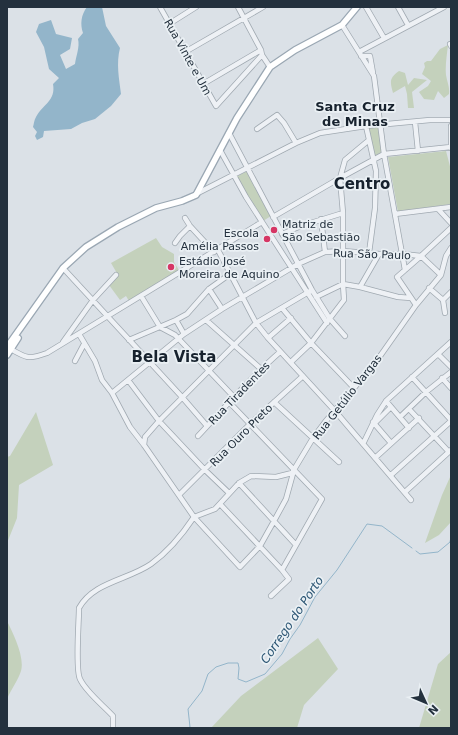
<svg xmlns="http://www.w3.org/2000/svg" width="458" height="735" font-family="'DejaVu Sans',sans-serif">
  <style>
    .green { fill: #c4d1bc }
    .water { fill: #93b5ca }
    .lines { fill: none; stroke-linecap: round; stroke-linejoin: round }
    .stream { stroke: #93b5ca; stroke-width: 1 }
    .minor-casing { stroke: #a0a9b1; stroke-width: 6 }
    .major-casing { stroke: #9aa7b3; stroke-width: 8 }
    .minor { stroke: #eef1f5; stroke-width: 4.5 }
    .major { stroke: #fff; stroke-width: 5.5 }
    .poi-dot { fill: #d63664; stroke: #eaf0f4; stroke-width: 1.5 }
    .labels { text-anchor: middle; stroke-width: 3.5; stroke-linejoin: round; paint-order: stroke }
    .street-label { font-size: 11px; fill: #24313e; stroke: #eaf0f4 }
    .poi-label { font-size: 11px; fill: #24313e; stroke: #eaf0f4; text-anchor: start }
    .water-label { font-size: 12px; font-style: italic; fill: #2c5674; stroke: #eaf0f4 }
    .quarter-label { font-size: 13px; font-weight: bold; fill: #17222e; stroke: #eaf0f4 }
    .district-label { font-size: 15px; font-weight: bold; fill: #17222e; stroke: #eaf0f4 }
  </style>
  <rect width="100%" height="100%" fill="#dbe1e7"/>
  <!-- green -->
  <path class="green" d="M448,45c-1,9 -3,21 -2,30 1,7 4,12 3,19l-5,4 -6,-7 -4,9 -10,-1 -5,-7 9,-6 3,-5 -9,-7 3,-7 -1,-4 3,-2h4l9,-12z
    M399,71l6,2 3,12 6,-7 13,2 -15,12 2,16h-6l-1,-14 -2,-8 -12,7c-3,-11 -4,-15 6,-22z
    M380,127l3,24 -8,5 -7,-28z
    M446,151l5,19v34l-53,8 -10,-55z
    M247,171l24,45 -8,5 -27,-44z
    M156,238l6,9 12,7v8l5,8 -50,31 -3,-5 -6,4 -11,-15 9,-10 -7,-12z
    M36,412l17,53 -34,20 -2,33 -10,25v-86l3,-1z
    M451,475v47l-12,13 -14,8 17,-48z
    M7,621c6,12 18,36 14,50 -3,9 -10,19 -14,28z
    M318,638l20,31 -34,36 -7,23h-86l30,-32z
    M451,652v76h-32l19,-64z"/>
  <!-- water -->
  <path class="water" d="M87,7h15l4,19 14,22c-4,15 -1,31 1,46l-10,12 -16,13 -13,4 -11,6 -27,2 -1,6 -6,3 -2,-4 2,-4 -4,-5c1,-3 1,-7 3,-10 7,-13 20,-16 17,-33l6,-6 -10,-9 -5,-22 -8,-15 3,-8 12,-4 5,14 16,4 -2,11 -10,6 6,14 9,-5c1,-8 5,-17 3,-25l5,-6c-3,-9 -2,-18 4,-26z"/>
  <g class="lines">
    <!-- stream -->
    <path class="stream" d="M416,551l4,3 18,-2 12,-10 1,-5
      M188,728l2,-1 -2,-18 14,-18 6,-17 8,-7 12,-4h10l1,5 -1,11 8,3 19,-8 17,-20 8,-15 10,-14 15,-28 22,-27 30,-46 15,2 30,22"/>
    <defs>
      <path id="minor" d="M160,7l56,99 46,-51
        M238,7l23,43 1,5 8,12
        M366,7l18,31
        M398,7l10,18
        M169,24l27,-17
        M342,25l32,51 10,78 21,116
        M450,44l1,2
        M185,52l78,-45
        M359,52l85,-45
        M361,56h9l3,17
        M203,84l58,-34
        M415,122l3,29
        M366,126l10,45 -1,37 -6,45
        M451,126v22
        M257,129l20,-14 7,8 12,20
        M229,133l83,157 18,29 15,17
        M220,150l26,47 81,126
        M196,194l100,-51 24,-10 46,-7 64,-6h21
        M438,209l13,14
        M395,214l56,-7
        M273,217l67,-39 44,-24 67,-7
        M185,218l5,8 24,26
        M321,219l4,33
        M282,234l19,-8 42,-13
        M175,243l5,-7 10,-10
        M218,250l38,73 12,15 67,73 76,89
        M63,268l119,129 25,29
        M360,287l19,-33
        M429,288l14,12 8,-8
        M209,289l13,20
        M141,296l19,31 15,8 58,61
        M316,297l27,-13 17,3 38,10 13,1
        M443,300l2,13
        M416,305l-19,-28 24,-21 30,-28
        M282,308l29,35 43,45
        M176,320l8,14
        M206,320l55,49
        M79,334l16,27 7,19 10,13 18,34 14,18 50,72 46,50 20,-21 14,-25 12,-22 8,-29
        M268,338l23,-20
        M129,340l47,-20 11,-6 22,-25 21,-15
        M63,342l30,-42 23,-25
        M9,348c17,10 19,12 38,5l215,-131
        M438,354l13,13
        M75,361l9,-17
        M291,362l20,-19 33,-43 -1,-16v-71l-3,-35 5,-18 24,-20
        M412,377l39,43
        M442,378l9,10
        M128,380l31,41 46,49 24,23
        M112,393l72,-59 38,-25 76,-45 27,-12 18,-1 36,3h24l18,2 20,19
        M386,401l23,27
        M229,402l93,97 -40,71 7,9 -18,17
        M274,402l65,60
        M409,409l40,43
        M400,417l26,-25 25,-20
        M373,422l18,21
        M374,424l17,-17
        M198,436c27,-29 52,-58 82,-84
        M363,444l14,-29 9,-14 65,-59
        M144,445l1,-8 14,-16 97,-98 56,-33
        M375,458l44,-40
        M391,475l60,-54
        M239,483l57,62
        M405,492l46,-42
        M179,495l71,-71 53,-48
        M220,504l62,66
        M194,517l21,-8 24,-26 12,-7 25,1 16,-4 21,-35 12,-16 29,-34 24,-29 38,-54 25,-30 5,-19 5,-8
        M113,728v-12c-10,-11 -27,-24 -33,-37 -5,-10 -1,-57 -1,-71 14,-26 49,-28 72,-44 18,-13 31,-29 43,-47"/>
      <path id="major" d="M7,347l56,-79 23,-21 32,-20 38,-19 26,-7 14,-6 41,-77 33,-51 25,-17 47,-25 15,-18
        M7,355l11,-17"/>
    </defs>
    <!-- minor casing -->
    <use href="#minor" class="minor-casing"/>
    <!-- major casing -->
    <use href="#major" class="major-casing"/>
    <!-- minor -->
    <use href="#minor" class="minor"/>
    <!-- major -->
    <use href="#major" class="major"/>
  </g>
  <!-- markers -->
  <g class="poi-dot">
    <circle cx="274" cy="230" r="4"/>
    <circle cx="267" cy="239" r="4"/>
    <circle cx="171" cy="267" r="4"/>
  </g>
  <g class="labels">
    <!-- street labels -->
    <g class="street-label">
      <text transform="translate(188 57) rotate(61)" y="4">Rua Vinte e Um</text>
      <text transform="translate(372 254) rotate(2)" y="4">Rua São Paulo</text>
      <text transform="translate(239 393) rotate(-46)" y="4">Rua Tiradentes</text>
      <text transform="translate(347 397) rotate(-52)" y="4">Rua Getúlio Vargas</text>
      <text transform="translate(241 435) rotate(-45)" y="4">Rua Ouro Preto</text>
    </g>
    <!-- poi labels -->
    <g class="poi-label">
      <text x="282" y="228">Matriz de<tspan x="282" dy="13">São Sebastião</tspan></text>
      <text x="259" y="237" text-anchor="end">Escola<tspan x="259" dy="13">Amélia Passos</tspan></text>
      <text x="179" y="265">Estádio José<tspan x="179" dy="13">Moreira de Aquino</tspan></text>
    </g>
    <!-- water labels -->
    <g class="water-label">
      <text transform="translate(292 620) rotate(-56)" y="4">Corrego do Porto</text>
    </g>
    <!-- quarter labels -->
    <g class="quarter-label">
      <text x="355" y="111">Santa Cruz<tspan x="355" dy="15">de Minas</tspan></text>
    </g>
    <!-- district labels -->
    <g class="district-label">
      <text x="362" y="189">Centro</text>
      <text x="174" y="362">Bela Vista</text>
    </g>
  </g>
  <!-- border -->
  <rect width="458" height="735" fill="none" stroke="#24313e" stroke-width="16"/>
  <!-- north arrow -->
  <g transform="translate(426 703) rotate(134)" stroke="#eaf0f4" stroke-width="3" paint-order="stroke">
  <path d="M0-3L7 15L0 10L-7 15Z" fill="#24313e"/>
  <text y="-6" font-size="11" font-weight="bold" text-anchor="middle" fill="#24313e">N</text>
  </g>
</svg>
